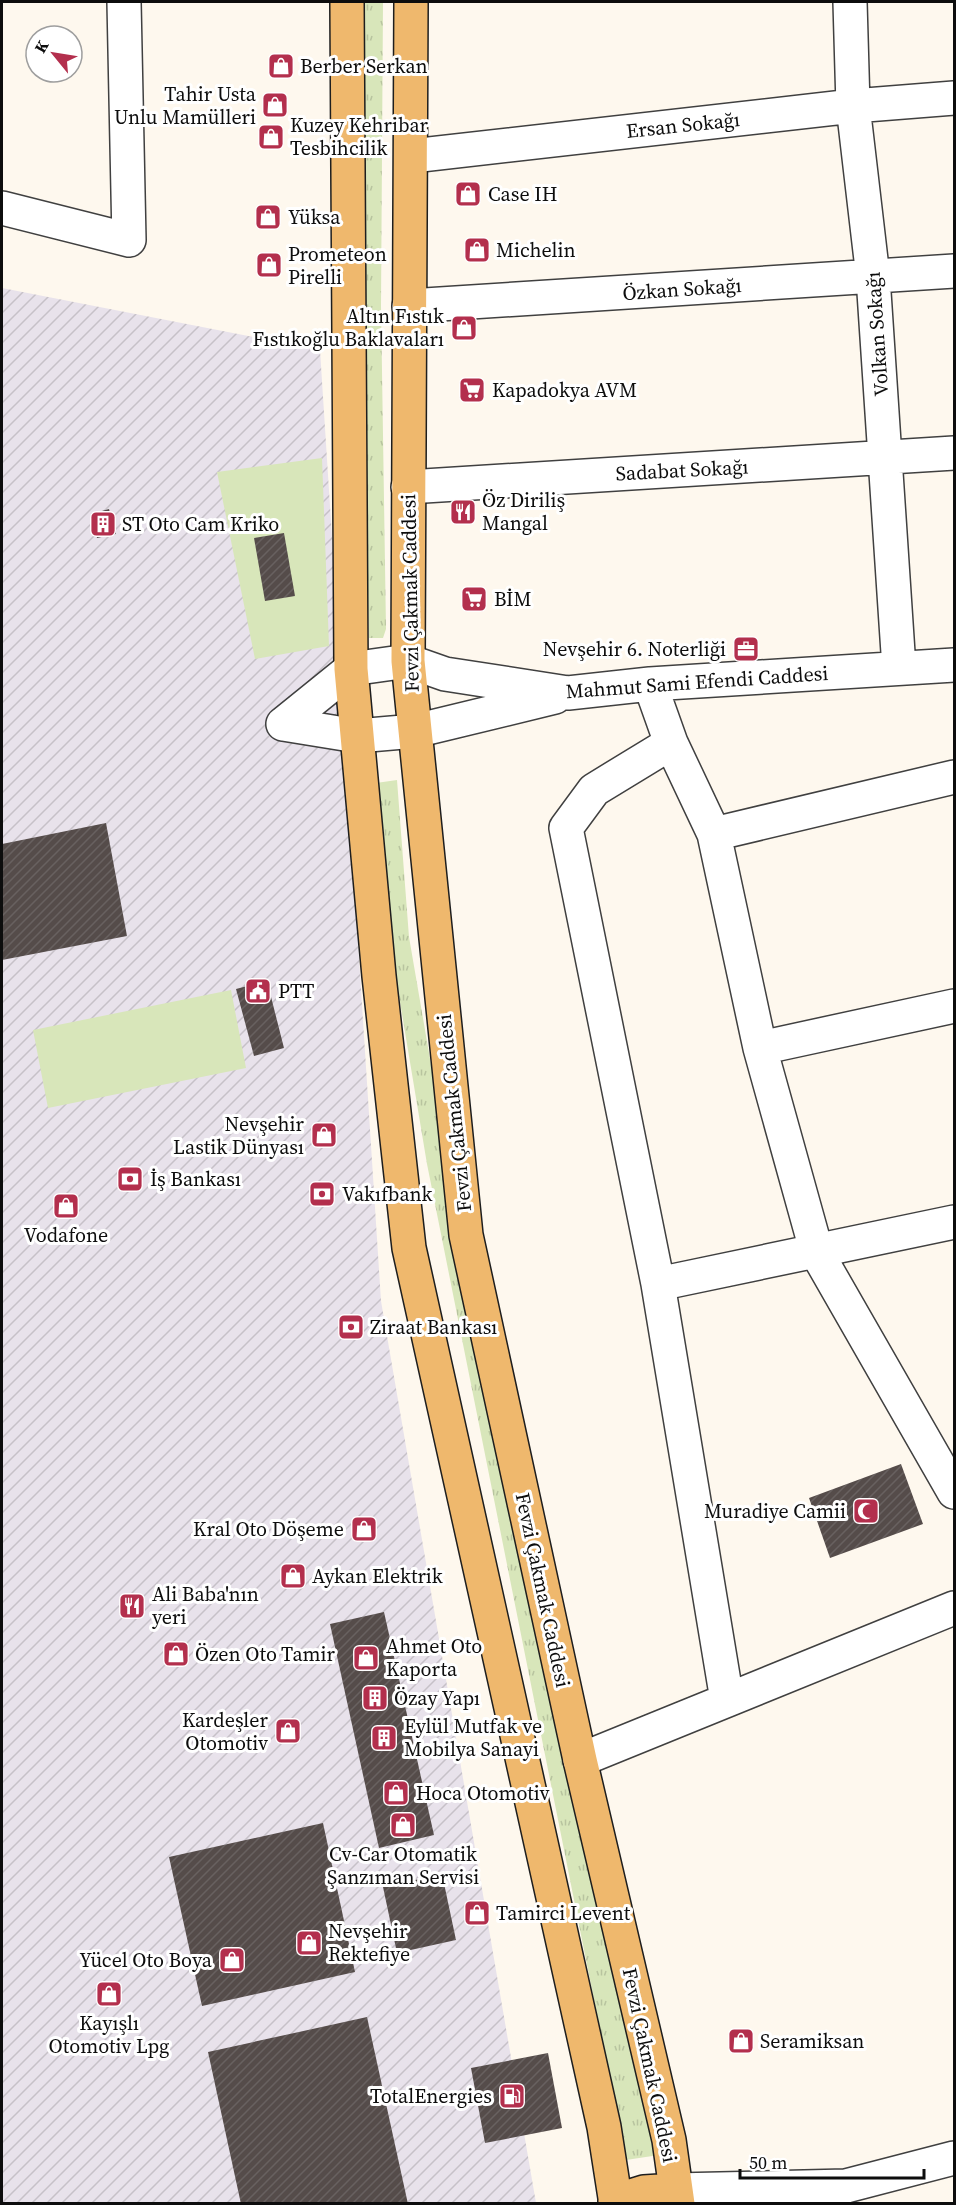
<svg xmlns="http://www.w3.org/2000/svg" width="956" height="2205" font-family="'Source Serif 4',serif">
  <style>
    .industrial { fill: url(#industrial-furrows) }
    .grass { fill: url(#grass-tufts) }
    .park { fill: #d8e6ba }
    .building { fill: url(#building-hatch) }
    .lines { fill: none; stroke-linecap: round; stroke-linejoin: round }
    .minor-casing { stroke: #404040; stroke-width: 36 }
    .major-casing { stroke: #1e1e1e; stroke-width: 36 }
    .minor { stroke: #fff; stroke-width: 33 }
    .major { stroke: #efb86d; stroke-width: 33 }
    .labels { text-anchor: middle; stroke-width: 6; stroke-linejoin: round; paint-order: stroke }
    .poi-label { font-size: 20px; fill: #0d0d0d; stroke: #fff; text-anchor: start }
    .street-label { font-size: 20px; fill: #0d0d0d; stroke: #fff }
  </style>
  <defs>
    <pattern id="industrial-furrows" width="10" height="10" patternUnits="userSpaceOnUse" patternTransform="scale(1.5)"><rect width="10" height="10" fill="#e8e2eb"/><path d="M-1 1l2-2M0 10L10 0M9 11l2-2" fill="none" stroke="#c6c1c8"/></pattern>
    <pattern id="grass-tufts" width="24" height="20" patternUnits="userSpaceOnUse" patternTransform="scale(1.5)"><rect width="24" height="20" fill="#d8e6ba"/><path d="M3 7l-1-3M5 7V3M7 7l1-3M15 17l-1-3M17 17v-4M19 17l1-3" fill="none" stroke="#b8c49f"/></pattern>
    <pattern id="building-hatch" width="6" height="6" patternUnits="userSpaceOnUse" patternTransform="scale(1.5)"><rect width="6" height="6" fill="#554c4a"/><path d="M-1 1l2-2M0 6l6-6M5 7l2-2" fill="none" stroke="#686160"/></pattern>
  </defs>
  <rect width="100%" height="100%" fill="#fef8ee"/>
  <!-- industrial -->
  <path class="industrial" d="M2,288l318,62 61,951 155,902h-534z"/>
  <!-- grass -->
  <path class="grass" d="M363,2h20l-2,304 5,323 -3,9h-14l-6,-289z
    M397,780l12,157 40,232 210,986 -33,5 -199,-996 -38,-228 -13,-153z"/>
  <!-- park -->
  <path class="park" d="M322,458l7,188 -74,13 -38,-187z
    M231,990l15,78 -198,40 -15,-78z"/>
  <!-- building -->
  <path class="building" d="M109,509l7,25 -19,4 -6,-24z
    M284,533l11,63 -30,5 -11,-63z
    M106,823l21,113 -125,24v-116z
    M267,981l17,67 -30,8 -18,-67z
    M901,1464l22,60 -93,34 -21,-60z
    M384,1612l50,223 -55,13 -49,-224z
    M323,1823l32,149 -153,34 -33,-149z
    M442,1874l14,66 -59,13 -14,-66z
    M367,2017l41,187h-167l-33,-152z
    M548,2053l14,75 -77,15 -14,-75z"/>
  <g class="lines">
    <defs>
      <path id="minor" d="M850,2l3,104 20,171 26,391
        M412,156l441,-50 101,-8
        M2,208l127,32 -5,-238
        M409,306l545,-35
        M408,487l546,-34
        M650,684l21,59 43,91 46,214 57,205 137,239
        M283,724l68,-55 57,-8 37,13 123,19 82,-9 304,-19
        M283,724l74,12 58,-5 140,-34
        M671,743l-77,47 -28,38 92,456 69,416
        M714,834l240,-57
        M760,1048l194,-42
        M658,1284l296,-62
        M580,1760l374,-152
        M675,2190l171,-4
        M826,2196l20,-10 108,-28"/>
      <path id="major" d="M347,2l4,667 28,307 30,272 195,879 12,77
        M411,2l-3,659 58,574 114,525 89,380 9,64
        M615,2201l29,-9 31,-2"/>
    </defs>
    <!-- minor casing -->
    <use href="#minor" class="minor-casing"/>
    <!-- major casing -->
    <use href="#major" class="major-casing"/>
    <!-- minor -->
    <use href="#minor" class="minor"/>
    <!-- major -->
    <use href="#major" class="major"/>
  </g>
  <!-- icons -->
  <defs>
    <symbol id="shop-square" viewBox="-11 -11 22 22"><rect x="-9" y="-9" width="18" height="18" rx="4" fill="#b32f4d" stroke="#fff"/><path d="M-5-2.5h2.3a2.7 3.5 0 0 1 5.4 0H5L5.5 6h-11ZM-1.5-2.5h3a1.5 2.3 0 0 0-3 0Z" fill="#fff"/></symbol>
    <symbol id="supermarket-square" viewBox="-11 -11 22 22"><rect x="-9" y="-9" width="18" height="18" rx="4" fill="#b32f4d" stroke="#fff"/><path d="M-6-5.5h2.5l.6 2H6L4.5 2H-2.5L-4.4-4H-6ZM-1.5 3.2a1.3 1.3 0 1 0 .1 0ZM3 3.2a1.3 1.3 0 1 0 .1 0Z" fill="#fff"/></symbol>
    <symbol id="restaurant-square" viewBox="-11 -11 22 22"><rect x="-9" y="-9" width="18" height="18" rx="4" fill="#b32f4d" stroke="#fff"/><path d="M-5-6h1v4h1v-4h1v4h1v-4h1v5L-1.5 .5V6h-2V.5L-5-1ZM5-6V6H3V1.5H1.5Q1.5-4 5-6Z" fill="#fff"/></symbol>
    <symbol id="building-square" viewBox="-11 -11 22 22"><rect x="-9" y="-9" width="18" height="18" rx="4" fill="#b32f4d" stroke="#fff"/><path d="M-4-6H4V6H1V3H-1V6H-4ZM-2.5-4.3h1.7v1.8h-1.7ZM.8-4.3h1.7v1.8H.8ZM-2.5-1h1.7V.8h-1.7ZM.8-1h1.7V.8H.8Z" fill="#fff"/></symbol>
    <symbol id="office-square" viewBox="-11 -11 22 22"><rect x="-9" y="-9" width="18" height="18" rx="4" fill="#b32f4d" stroke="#fff"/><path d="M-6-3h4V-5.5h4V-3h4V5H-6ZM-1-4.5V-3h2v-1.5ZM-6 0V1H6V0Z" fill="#fff"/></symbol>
    <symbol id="civic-square" viewBox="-11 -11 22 22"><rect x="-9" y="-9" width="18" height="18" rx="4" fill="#b32f4d" stroke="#fff"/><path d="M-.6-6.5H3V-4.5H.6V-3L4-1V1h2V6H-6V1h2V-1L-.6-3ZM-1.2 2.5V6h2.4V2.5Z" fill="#fff"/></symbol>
    <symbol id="bank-square" viewBox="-11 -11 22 22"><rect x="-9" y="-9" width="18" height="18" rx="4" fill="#b32f4d" stroke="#fff"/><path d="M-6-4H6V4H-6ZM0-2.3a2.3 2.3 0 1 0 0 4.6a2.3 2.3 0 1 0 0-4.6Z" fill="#fff"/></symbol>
    <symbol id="mosque-square" viewBox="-11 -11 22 22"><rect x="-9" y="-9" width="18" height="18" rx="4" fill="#b32f4d" stroke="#fff"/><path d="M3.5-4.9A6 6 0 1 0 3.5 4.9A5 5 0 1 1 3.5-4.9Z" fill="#fff"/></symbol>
    <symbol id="fuel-square" viewBox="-11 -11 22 22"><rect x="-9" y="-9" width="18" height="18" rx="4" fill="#b32f4d" stroke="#fff"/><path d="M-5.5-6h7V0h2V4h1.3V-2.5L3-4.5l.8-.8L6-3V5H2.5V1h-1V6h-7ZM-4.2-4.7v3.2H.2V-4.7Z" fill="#fff"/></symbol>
  </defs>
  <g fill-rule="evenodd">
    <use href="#shop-square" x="266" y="51" width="30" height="30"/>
    <use href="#shop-square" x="260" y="90" width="30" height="30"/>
    <use href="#shop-square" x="256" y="122" width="30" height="30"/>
    <use href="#shop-square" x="453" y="179" width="30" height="30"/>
    <use href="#shop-square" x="253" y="202" width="30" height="30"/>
    <use href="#shop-square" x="462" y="235" width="30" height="30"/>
    <use href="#shop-square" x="254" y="250" width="30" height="30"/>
    <use href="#shop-square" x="449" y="313" width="30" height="30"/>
    <use href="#supermarket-square" x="457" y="375" width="30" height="30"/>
    <use href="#restaurant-square" x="448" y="497" width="30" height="30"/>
    <use href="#building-square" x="88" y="509" width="30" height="30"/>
    <use href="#supermarket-square" x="459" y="584" width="30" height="30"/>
    <use href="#office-square" x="731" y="634" width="30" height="30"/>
    <use href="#civic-square" x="243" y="976" width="30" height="30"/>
    <use href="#shop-square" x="309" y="1120" width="30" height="30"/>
    <use href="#bank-square" x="115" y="1164" width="30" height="30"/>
    <use href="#bank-square" x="307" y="1179" width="30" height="30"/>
    <use href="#shop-square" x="51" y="1191" width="30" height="30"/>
    <use href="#bank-square" x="336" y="1312" width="30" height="30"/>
    <use href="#mosque-square" x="851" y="1496" width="30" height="30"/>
    <use href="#shop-square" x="349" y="1514" width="30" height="30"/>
    <use href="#shop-square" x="278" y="1561" width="30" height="30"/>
    <use href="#restaurant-square" x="117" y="1591" width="30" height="30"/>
    <use href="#shop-square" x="161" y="1639" width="30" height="30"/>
    <use href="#shop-square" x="351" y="1643" width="30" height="30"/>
    <use href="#building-square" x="360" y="1683" width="30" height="30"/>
    <use href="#shop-square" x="273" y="1716" width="30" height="30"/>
    <use href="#building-square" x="369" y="1723" width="30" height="30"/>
    <use href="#shop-square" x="381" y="1778" width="30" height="30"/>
    <use href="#shop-square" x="388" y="1810" width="30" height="30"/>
    <use href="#shop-square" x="462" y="1898" width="30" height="30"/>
    <use href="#shop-square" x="294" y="1928" width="30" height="30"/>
    <use href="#shop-square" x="217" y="1945" width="30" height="30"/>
    <use href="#shop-square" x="94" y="1979" width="30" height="30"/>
    <use href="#shop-square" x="726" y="2026" width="30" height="30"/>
    <use href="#fuel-square" x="497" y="2081" width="30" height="30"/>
  </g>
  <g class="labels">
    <!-- poi labels -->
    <g class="poi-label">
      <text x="300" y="73">Berber Serkan</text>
      <text x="256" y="101" text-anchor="end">Tahir Usta<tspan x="256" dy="23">Unlu Mamülleri</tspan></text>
      <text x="290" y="132">Kuzey Kehribar<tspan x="290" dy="23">Tesbihcilik</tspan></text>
      <text x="488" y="201">Case IH</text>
      <text x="288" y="224">Yüksa</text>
      <text x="496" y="257">Michelin</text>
      <text x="288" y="261">Prometeon<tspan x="288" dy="23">Pirelli</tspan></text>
      <text x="444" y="323" text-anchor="end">Altın Fıstık<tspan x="444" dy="23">Fıstıkoğlu Baklavaları</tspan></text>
      <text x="492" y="397">Kapadokya AVM</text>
      <text x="482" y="507">Öz Diriliş<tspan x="482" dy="23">Mangal</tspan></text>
      <text x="122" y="531">ST Oto Cam Kriko</text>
      <text x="494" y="606">BİM</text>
      <text x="726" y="656" text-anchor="end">Nevşehir 6. Noterliği</text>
      <text x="278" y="998">PTT</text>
      <text x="304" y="1131" text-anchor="end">Nevşehir<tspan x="304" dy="23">Lastik Dünyası</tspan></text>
      <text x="150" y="1186">İş Bankası</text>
      <text x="342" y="1201">Vakıfbank</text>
      <text x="66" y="1242" text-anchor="middle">Vodafone</text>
      <text x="370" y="1334">Ziraat Bankası</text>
      <text x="846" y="1518" text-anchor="end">Muradiye Camii</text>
      <text x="344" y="1536" text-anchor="end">Kral Oto Döşeme</text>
      <text x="312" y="1583">Aykan Elektrik</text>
      <text x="152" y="1601">Ali Baba'nın<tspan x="152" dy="23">yeri</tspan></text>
      <text x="386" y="1653">Ahmet Oto<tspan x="386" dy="23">Kaporta</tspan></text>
      <text x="195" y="1661">Özen Oto Tamir</text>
      <text x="394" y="1705">Özay Yapı</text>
      <text x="268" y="1727" text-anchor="end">Kardeşler<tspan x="268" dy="23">Otomotiv</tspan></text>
      <text x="404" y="1733">Eylül Mutfak ve<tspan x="404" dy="23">Mobilya Sanayi</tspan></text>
      <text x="416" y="1800">Hoca Otomotiv</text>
      <text x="403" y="1861" text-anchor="middle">Cv-Car Otomatik<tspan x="403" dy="23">Şanzıman Servisi</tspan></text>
      <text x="496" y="1920">Tamirci Levent</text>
      <text x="328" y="1938">Nevşehir<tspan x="328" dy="23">Rektefiye</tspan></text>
      <text x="212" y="1967" text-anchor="end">Yücel Oto Boya</text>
      <text x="109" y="2030" text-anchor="middle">Kayışlı<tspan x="109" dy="23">Otomotiv Lpg</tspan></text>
      <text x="760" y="2048">Seramiksan</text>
      <text x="492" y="2103" text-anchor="end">TotalEnergies</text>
    </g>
    <!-- street labels -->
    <g class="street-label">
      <text transform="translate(683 125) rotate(-6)" y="7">Ersan Sokağı</text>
      <text transform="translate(682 289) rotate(-4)" y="7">Özkan Sokağı</text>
      <text transform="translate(877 334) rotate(-94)" y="7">Volkan Sokağı</text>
      <text transform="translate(682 470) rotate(-3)" y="7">Sadabat Sokağı</text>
      <text transform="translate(410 593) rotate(-91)" y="7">Fevzi Çakmak Caddesi</text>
      <text transform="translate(697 682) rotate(-4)" y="7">Mahmut Sami Efendi Caddesi</text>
      <text transform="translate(454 1113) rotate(-96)" y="7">Fevzi Çakmak Caddesi</text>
      <text transform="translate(543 1590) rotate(78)" y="7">Fevzi Çakmak Caddesi</text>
      <text transform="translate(650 2065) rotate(78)" y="7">Fevzi Çakmak Caddesi</text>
    </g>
  </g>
  <!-- border -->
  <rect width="956" height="2205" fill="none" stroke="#0d0d0d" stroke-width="6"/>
  <!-- north arrow -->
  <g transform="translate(54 54) rotate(300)"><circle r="28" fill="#ffffff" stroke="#9e9e9e" stroke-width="1.5"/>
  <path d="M0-4.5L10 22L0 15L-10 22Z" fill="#b32f4d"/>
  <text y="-9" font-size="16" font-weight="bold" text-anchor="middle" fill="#0d0d0d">K</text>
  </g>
  <!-- scale -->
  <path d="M740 2169v9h184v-9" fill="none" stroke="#0d0d0d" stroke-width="3"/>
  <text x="749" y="2169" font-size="18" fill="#0d0d0d" stroke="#ffffff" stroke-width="4.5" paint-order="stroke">50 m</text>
</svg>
